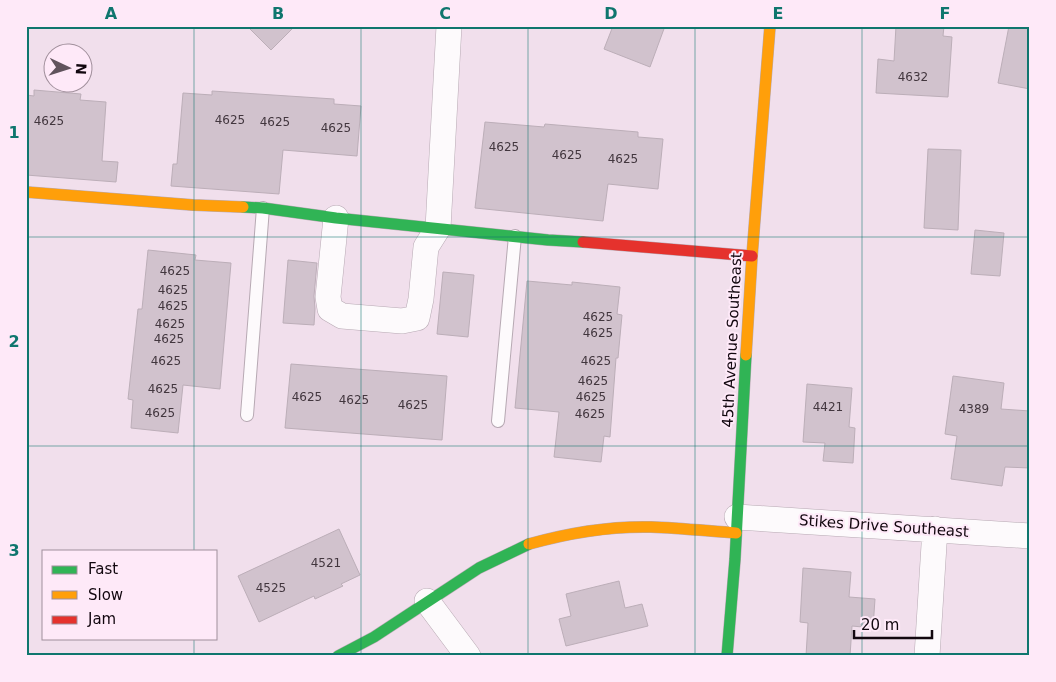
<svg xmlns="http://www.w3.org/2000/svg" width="1056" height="682" font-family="'DejaVu Sans',sans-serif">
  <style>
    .building { fill: #d1c2cd; stroke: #bcaeb8 }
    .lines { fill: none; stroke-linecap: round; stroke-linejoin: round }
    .lane-casing { stroke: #b7a9b3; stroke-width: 14 }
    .street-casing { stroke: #b7a9b3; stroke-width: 26 }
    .fast-casing { stroke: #b7a9b3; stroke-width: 12 }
    .slow-casing { stroke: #b7a9b3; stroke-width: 12 }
    .jam-casing { stroke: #b7a9b3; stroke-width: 12 }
    .lane { stroke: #fdfafc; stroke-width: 12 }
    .street { stroke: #fdfafc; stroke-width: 25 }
    .fast { stroke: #30b455; stroke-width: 11 }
    .slow { stroke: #ff9f0a; stroke-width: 11 }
    .jam { stroke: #e5322d; stroke-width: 11 }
    .grid { fill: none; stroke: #0f766e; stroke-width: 1; stroke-opacity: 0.55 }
    .labels { text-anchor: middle; stroke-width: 4; stroke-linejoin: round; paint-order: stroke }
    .number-label { font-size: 12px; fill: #42363e }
    .street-label { font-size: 15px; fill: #12070f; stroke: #fee9f8 }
    .neatline { fill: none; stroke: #0f766e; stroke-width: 2 }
    .grid-label { font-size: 16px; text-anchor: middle; font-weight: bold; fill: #0f766e }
  </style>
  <rect width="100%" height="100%" fill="#f1dfec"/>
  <!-- building -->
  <path class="building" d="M247,26h48l-24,24z
    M613,26h52l-15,41 -46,-18z
    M896,26h48l-1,10 9,1 -4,60 -72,-4 2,-34 16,2z
    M1009,26l21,2v61l-32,-6z
    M34,90l47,4 -1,6 26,2 -4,59 16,1 -2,20 -90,-7v-80l8,1z
    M212,91l122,8v5l27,2 -4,50 -74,-6 -4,44 -108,-8 2,-22h4l6,-71 29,2z
    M485,122l59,5 1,-3 93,8v5l25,2 -5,50 -50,-5 -5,37 -128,-13z
    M928,149l33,1 -3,80 -34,-2z
    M975,230l29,3 -4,43 -29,-2z
    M148,250l48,5 -1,5 36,3 -11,126 -37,-4 -5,48 -47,-5 2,-28 -5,-1 10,-90h4z
    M288,260l29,3 -3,33 1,13 -1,16 -31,-2z
    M443,272l31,3 -6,62 -31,-3z
    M527,281l45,4v-3l48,5 -3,27 5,1 -4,43h-2l-6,79 -6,-1 -3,26 -47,-5 5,-45 -44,-4z
    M291,364l156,12 -5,64 -157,-12z
    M953,376l51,7 -3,26 29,2v57l-25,-1 -3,19 -51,-7 6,-43 -12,-2z
    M807,384l45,4 -3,39 6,1 -2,35 -30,-2 2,-18 -22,-1z
    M339,529l21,46 -19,9 2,2 -28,13 -1,-3 -55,26 -21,-46z
    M803,568l48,4 -2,25 26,2 -2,29 -21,-2 -2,30h-44l2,-33 -8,-1z
    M619,581l6,27 17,-4 6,22 -82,20 -7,-27 12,-3 -5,-22z"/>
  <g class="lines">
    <defs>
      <path id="lane" d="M247,415l16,-207
        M498,421l17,-185"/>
      <path id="street" d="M336,218l-8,79 2,12 12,7 60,5 15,-3 4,-19 5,-52 12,-19 11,-202
        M737,517l293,19
        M427,601l41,55
        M927,656l8,-127"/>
      <path id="fast" d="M243,207l20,1 73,10 212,22 35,2
        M338,656l36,-19 105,-69 50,-24
        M727,656l8,-97 11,-204"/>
      <path id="slow" d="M26,192l167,13 50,2
        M746,355l6,-99 18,-230
        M529,544c39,-11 81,-18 122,-17 28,1 57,4 85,6"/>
      <path id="jam" d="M583,242l169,14"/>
    </defs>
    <!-- lane casing -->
    <use href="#lane" class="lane-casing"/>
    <!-- street casing -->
    <use href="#street" class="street-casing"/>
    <!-- fast casing -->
    <use href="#fast" class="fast-casing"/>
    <!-- slow casing -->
    <use href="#slow" class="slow-casing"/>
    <!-- jam casing -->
    <use href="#jam" class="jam-casing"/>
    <!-- lane -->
    <use href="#lane" class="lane"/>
    <!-- street -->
    <use href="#street" class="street"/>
    <!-- fast -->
    <use href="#fast" class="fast"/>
    <!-- slow -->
    <use href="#slow" class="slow"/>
    <!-- jam -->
    <use href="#jam" class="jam"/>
  </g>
  <!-- grid -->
  <path class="grid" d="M194,26v525M361,26v630M528,26v630M695,26v630M862,26v630M26,237h1004M26,446h1004M194,638v18"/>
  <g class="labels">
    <!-- number labels -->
    <g class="number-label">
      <text x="913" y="81">4632</text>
      <text x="230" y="124">4625</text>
      <text x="49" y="125">4625</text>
      <text x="275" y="126">4625</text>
      <text x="336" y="132">4625</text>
      <text x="504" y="151">4625</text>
      <text x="567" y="159">4625</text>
      <text x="623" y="163">4625</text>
      <text x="175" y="275">4625</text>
      <text x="173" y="294">4625</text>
      <text x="173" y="310">4625</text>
      <text x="598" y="321">4625</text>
      <text x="170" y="328">4625</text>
      <text x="598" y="337">4625</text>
      <text x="169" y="343">4625</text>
      <text x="166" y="365">4625</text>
      <text x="596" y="365">4625</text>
      <text x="593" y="385">4625</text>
      <text x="163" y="393">4625</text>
      <text x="307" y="401">4625</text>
      <text x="591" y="401">4625</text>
      <text x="354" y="404">4625</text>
      <text x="413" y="409">4625</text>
      <text x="828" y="411">4421</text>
      <text x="974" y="413">4389</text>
      <text x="160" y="417">4625</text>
      <text x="590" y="418">4625</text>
      <text x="326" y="567">4521</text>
      <text x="271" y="592">4525</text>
    </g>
    <!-- street labels -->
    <g class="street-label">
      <text transform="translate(732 340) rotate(-87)" y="5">45th Avenue Southeast</text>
      <text transform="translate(884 526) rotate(4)" y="5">Stikes Drive Southeast</text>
    </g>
  </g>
  <!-- border -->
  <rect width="1056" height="682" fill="none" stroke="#fee9f8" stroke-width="55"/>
  <!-- legend -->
  <rect x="42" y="550" width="175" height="90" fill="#fee9f8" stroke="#a08f9b"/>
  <rect x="52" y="566" width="25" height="8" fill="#30b455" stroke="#a08f9b"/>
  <text x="88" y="574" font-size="15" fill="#12070f">Fast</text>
  <rect x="52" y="591" width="25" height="8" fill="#ff9f0a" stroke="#a08f9b"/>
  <text x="88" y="600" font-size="15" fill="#12070f">Slow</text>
  <rect x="52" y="616" width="25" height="8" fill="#e5322d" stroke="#a08f9b"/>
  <text x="88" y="624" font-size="15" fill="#12070f">Jam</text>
  <!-- north arrow -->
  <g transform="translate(68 68) rotate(94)"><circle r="24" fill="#fee9f8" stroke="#a08f9b"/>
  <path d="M0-4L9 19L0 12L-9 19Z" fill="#60535c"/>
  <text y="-8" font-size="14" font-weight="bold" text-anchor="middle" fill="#12070f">N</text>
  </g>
  <!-- scale -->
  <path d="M854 630v8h78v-8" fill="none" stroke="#12070f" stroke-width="2.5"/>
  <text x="861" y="630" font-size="15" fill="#12070f" stroke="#fee9f8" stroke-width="4" paint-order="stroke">20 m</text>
  <rect x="28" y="28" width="1000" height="626" class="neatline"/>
  <g class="grid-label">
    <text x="111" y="19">A</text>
    <text x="278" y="19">B</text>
    <text x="445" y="19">C</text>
    <text x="611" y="19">D</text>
    <text x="778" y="19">E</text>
    <text x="945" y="19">F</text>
    <text x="14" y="138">1</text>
    <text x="14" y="347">2</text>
    <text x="14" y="556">3</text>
  </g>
</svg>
